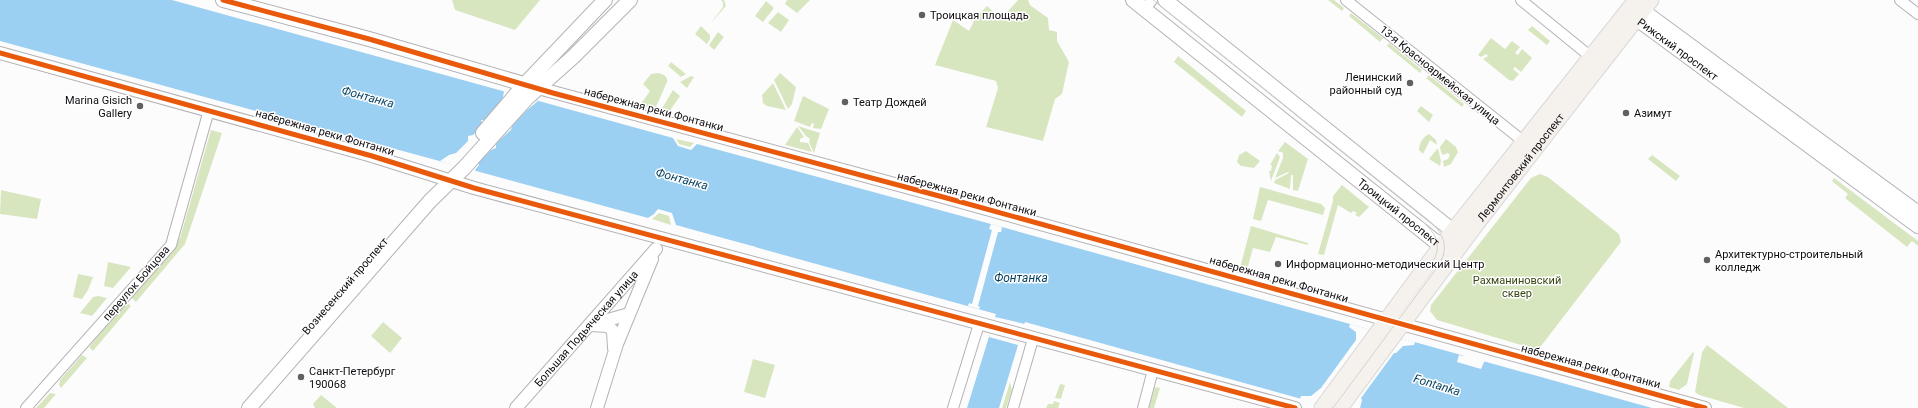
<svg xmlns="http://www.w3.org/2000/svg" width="1918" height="408" font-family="Roboto,sans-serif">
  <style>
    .green { fill: #d8e6c0 }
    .water { fill: #9cd0f2 }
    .pier { fill: #fdfcfd }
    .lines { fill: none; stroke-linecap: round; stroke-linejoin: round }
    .minor-casing { stroke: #b4b2b5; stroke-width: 12 }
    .tertiary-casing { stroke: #b4b2b5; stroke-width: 14 }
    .secondary-casing { stroke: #b4b2b5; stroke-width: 16 }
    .primary-casing { stroke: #d8d7d8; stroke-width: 17 }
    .minor { stroke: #fff; stroke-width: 10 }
    .tertiary { stroke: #fff; stroke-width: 12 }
    .secondary { stroke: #fff; stroke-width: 14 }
    .primary { stroke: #f5f2ed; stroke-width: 15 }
    .tram { stroke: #d2d2d2; stroke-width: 1 }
    .cycleway-casing { stroke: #fff; stroke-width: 8 }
    .cycleway { stroke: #e8590c; stroke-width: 5 }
    .poi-dot { fill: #625f63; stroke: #fff; stroke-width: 1.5 }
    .labels { text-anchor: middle; stroke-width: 3; stroke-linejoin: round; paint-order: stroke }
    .poi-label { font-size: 11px; fill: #0f0b10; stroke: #fff; text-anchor: start }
    .street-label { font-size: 11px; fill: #0f0b10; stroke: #fff }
    .park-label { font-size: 11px; fill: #364611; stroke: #fff }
    .water-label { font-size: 12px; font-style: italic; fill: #003e5e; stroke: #fff }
  </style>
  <rect width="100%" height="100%" fill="#fdfcfd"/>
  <!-- green -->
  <path class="green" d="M452,0h88l-25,30 -60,-20z
    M721,0h3l2,6 -16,18 13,-17v-5z
    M787,0h23l-13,13 -12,-9z
    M1018,0h10l2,5 18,13 1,12 8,2v9l12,21 -7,32 -7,5 -12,42 -57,-14 12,-39 -2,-7 -61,-16 18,-45 16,11 7,-14 11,-11 14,13z
    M1328,0h6l10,8 -2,3z
    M766,1l8,7 -11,14 -8,-6z
    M778,12l11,8 -8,12 -13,-9z
    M1351,13l32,25 -3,4 -31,-26z
    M701,26l9,9v4l-3,5 -12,-10z
    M1532,26l18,15 -3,4 -19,-15z
    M718,32l6,5 -10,13 -5,-5z
    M1491,38l14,11 7,-8 8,6 -5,6 3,2 4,-6 10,9 -11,14 -6,-5 -2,2 6,5 -6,7 -4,-1 -26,-21 5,-3 -2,-2 -5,3 -3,-2z
    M1389,43l33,27 -2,3 -33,-27z
    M1178,56l68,55 -4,6 -68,-55z
    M671,62l15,12 -5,3 -13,-11z
    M658,73c5,1 10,3 9,9l-12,27 -15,-4 10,-14 -7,-7 8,-10z
    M780,73l16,14 -4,17 -4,5 -14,-29z
    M1429,75l35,29 -2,3 -36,-29z
    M691,76l3,1 -7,11 -7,-6z
    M773,83l13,27 -19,-4 -4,-3 -1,-8z
    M673,90l7,6 -11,16 -8,-2z
    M803,96l26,13 -8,20 -8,-1 1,-4 -2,-1 -2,4 -16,-6z
    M1421,106l12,9 -4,7 -12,-11z
    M798,126l22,7 -6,20 -5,-11 1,-3 -4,-3z
    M797,127l7,10 -4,2v3l8,1 4,9 -27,-7z
    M211,130l11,3 -37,111 -49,58 -5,-5 49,-59z
    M1429,134l7,6 1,5 -7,-5 -7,14 -4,-4c0,-7 4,-13 10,-16z
    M676,139l18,4 -4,4 -11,-3z
    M1446,139l10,8 2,5 -7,12 -7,3 -1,-6 5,-2 2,-4 -2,-2 -5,2 -2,-3 -1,-5z
    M1285,142l23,17 -10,32 -5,-1v-15h-2l-1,14 -16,-6 1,-3 14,-7 -1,-1 -13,6 8,-20v-5l-5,-2z
    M1438,148l3,13 -1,5 -11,-7z
    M1246,151l14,10 -6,7 -13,-2 -4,-4 2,-7z
    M1277,153l3,4 -9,24 -2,-10h2l1,-6h-2z
    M1652,155l28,21 -4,5 -28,-22z
    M1540,174l8,3 71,57 2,8 -83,108 -101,-30 -7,-9 1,-6 100,-127z
    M1834,178l84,63v5l-6,-5 -5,6 -62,-49 3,-4 -16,-13z
    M1342,185l27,22 -10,10 -4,-2 2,-2 -4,-2 -2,2 -13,-8 -14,50 -6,-1 15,-53v-5z
    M1260,187l61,17 4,4 -2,7 -55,-15 -7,21 -8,-2z
    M1,190l40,9 -4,20 -37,-5z
    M659,213l10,3 2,9 -19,-6z
    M1251,226l57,17v2l-32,-8 -6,15 -17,-4 -6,22 -7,-2z
    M108,262l23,5 -18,21 -9,-2z
    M78,274l15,3 -5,13 -6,9 -9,-2z
    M98,296l9,2 -15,18 -12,-3 13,-16z
    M126,302l5,4 -38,45 -4,-4z
    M383,322l19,16 -12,15 -19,-17z
    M1707,345l81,63h-44l-45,-13 -4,-3 7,-40z
    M1693,352l1,1 -7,31 -8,6 -10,-3 1,-6z
    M82,355l5,3 -26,30 -2,-3 1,-5z
    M753,359l22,6 -10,33 -21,-6z
    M1010,382l2,8 -6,18h-4z
    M1060,384l5,1 -4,14 -6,-1z
    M1155,387l5,1 -6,20h-5z
    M50,393l6,1 -12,14h-8z
    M321,395l16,13h-22l-2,-4z
    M1054,401l6,2 -2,5h-12l2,-4h5z"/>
  <!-- water -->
  <path class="water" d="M0,0h172l501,138 5,8 13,4 6,-6 305,83 650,181h-318l-309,-86 -26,86h-32l29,-94 -320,-89 -4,-12 -14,-4 -4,5 -6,4 -648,-177z"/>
  <!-- pier -->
  <path class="pier" d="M504,91l34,10 -11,9 -15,16 -1,4 -15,13v5l-5,2 -13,12 1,3 -4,5 1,2 -36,-11 9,-6 7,-2 12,-12v-5l5,-1 10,-10 -2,-5h7l14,-17z
    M991,224l11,3 -1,5h-3l-20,74 2,1 -1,2 -11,-3 1,-3 3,1 20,-74 -3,-1z
    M702,233l54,14v2l-55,-14z
    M995,317l30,7 -7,21 -29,-8z
    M1350,324l65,18 -1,3 -11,1 -7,7h-2l-33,45 1,2 -2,8h-26l-34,-9 1,-3h10l10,-8 35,-48v-8l-7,-5z
    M1464,354l21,6 -4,9 -24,-7 2,-7 4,1z"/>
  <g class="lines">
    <defs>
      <path id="minor" d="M1346,0l182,145
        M1521,0l70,57
        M1900,0l18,14
        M1145,9l7,-9
        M26,408l145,-163 38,-135
        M953,408l26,-84
        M1013,408l20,-69
        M1143,408l10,-38"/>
      <g id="tertiary">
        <path d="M0,53l372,103 102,32 821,220"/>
        <path d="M538,88l405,109 762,211"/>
        <path d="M597,323l32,-9"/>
        <path d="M590,325l18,1 5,5 1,17"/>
        <path id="s1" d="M516,408l140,-159"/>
        <path d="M597,408l20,-64 35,-85"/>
      </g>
      <g id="secondary">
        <path d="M223,0l146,39 165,48"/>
        <path id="s2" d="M1133,0l308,246 17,2 -5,-17 -288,-231"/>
        <path d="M1631,7l12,4 275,202"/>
        <path id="s3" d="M1632,9l5,10 281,207"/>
        <path d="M483,133l42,-49 80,-84"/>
        <path d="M249,408l181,-207 34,-33 63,-70 46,-41 57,-57"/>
      </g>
      <g id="primary">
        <path d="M1322,408l119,-162 195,-246"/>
        <path id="s4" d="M1340,408l138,-186 173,-222"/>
      </g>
    </defs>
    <!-- minor casing -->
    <use href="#minor" class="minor-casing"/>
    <!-- tertiary casing -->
    <use href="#tertiary" class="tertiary-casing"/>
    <!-- secondary casing -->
    <use href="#secondary" class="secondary-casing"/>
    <!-- primary casing -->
    <use href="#primary" class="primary-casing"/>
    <!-- minor -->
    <use href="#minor" class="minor"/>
    <!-- tertiary -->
    <use href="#tertiary" class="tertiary"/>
    <!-- secondary -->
    <use href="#secondary" class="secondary"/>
    <!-- primary -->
    <use href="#primary" class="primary"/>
    <!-- tram -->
    <path class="tram" d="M1153,0l274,219c16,13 23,27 12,46l-106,143
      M1423,222c18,16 19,29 4,48"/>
    <defs>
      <path id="cycleway" d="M223,0l146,39 184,54 390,104 762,211
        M0,53l372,103 102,32 821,220"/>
    </defs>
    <!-- cycleway casing -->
    <use href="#cycleway" class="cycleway-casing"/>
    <!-- cycleway -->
    <use href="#cycleway" class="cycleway"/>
  </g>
  <!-- markers -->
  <g class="poi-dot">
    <circle cx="922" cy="15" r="4"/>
    <circle cx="1410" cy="83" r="4"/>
    <circle cx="845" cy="102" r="4"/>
    <circle cx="140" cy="106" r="4"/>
    <circle cx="1626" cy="113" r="4"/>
    <circle cx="1707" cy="260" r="4"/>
    <circle cx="1278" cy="264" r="4"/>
    <circle cx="301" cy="377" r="4"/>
  </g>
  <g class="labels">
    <!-- poi labels -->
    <g class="poi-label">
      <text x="930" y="19">Троицкая площадь</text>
      <text x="1402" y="81" text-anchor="end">Ленинский<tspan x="1402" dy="13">районный суд</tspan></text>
      <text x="132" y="104" text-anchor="end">Marina Gisich<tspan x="132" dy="13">Gallery</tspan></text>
      <text x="853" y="106">Театр Дождей</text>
      <text x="1634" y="117">Азимут</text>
      <text x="1715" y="258">Архитектурно-строительный<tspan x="1715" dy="13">колледж</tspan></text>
      <text x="1286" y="268">Информационно-методический Центр</text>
      <text x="309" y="375">Санкт-Петербург<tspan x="309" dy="13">190068</tspan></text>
    </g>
    <!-- street labels -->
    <g class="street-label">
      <text dy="4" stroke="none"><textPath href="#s3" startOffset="62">Рижский проспект</textPath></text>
      <text transform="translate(1440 75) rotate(39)" y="4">13-я Красноармейская улица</text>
      <text transform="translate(654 109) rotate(15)" y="4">набережная реки Фонтанки</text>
      <text transform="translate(325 132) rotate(16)" y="4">набережная реки Фонтанки</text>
      <text dy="4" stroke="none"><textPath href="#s4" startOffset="301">Лермонтовский проспект</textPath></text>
      <text transform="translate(967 194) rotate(15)" y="4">набережная реки Фонтанки</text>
      <text dy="4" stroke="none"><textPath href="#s2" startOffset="340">Троицкий проспект</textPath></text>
      <text transform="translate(1279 279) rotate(16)" y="4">набережная реки Фонтанки</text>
      <text transform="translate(136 283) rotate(-49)" y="4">переулок Бойцова</text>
      <text transform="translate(345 286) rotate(-49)" y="4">Вознесенский проспект</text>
      <text dy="4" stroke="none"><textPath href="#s1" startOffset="106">Большая Подьяческая улица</textPath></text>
      <text transform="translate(1591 366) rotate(15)" y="4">набережная реки Фонтанки</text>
    </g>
    <!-- park labels -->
    <g class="park-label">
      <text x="1517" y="284">Рахманиновский<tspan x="1517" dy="13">сквер</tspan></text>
    </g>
    <!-- water labels -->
    <g class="water-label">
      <text transform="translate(368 97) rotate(15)" y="4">Фонтанка</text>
      <text transform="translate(682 179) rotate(15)" y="4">Фонтанка</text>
      <text x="1021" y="282">Фонтанка</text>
      <text transform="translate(1437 385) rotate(17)" y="4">Fontanka</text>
    </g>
  </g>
</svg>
